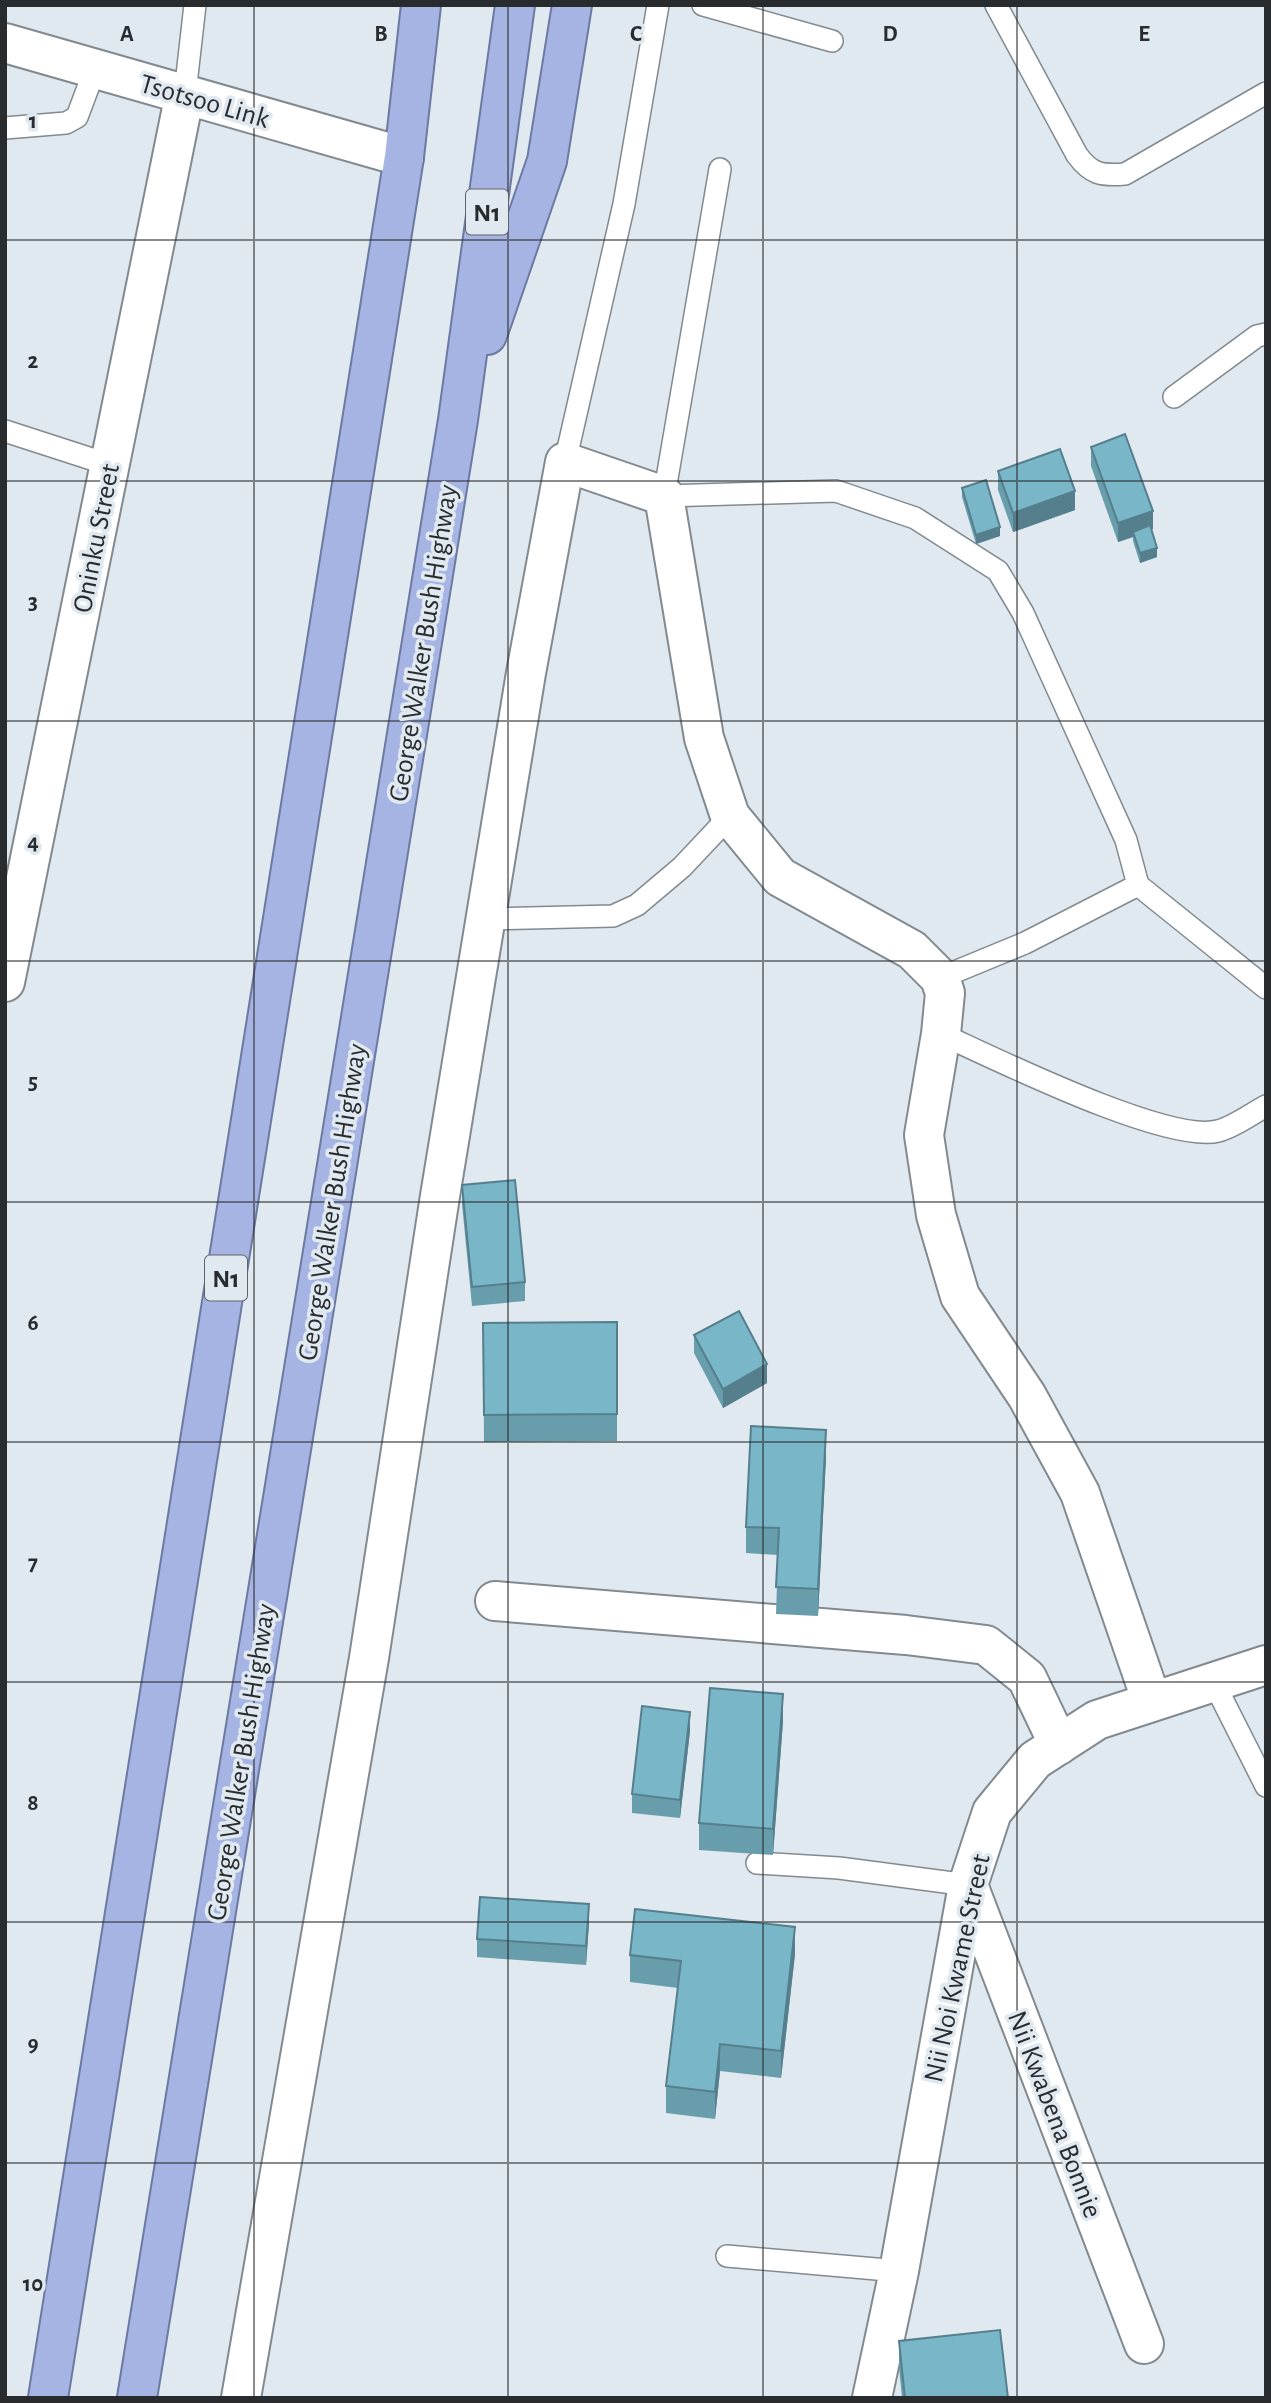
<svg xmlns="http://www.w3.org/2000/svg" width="1271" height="2403" font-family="'Alegreya Sans',sans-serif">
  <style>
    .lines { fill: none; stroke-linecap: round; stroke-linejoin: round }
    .service-casing { stroke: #828a90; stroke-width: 24 }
    .minor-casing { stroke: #828a90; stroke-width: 42 }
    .trunk-casing { stroke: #6c79a1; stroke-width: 42 }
    .service { stroke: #fff; stroke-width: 21 }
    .minor { stroke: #fff; stroke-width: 38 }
    .trunk { stroke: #a6b4e4; stroke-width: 38 }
    .wall { fill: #689dac }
    .shaded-wall { fill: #557f8c }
    .building { fill: #79b6c8; stroke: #557f8c; stroke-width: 2 }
    .grid { fill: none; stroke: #292c2f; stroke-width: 2; stroke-opacity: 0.55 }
    .labels { text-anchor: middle; stroke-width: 7; stroke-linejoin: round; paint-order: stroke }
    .shield { fill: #e0e8f0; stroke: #606469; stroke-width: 2 }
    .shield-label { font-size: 26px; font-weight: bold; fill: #292c2f }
    .street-label { font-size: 28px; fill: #292c2f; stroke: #e0e8f0 }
    .grid-label { font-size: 23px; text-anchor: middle; font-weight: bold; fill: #292c2f; stroke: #e0e8f0; stroke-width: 7; stroke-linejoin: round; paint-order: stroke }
  </style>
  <rect width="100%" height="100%" fill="#e0e8f0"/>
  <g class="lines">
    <defs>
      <path id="service" d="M703,5l129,36
        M996,5l81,150c14,19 24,21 48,19l141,-81
        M185,93l10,-88
        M5,128l61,-5 11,-6 18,-48
        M720,169l-56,327 172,-5 79,27 83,53 25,42 103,227 12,45 -113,58 -85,35
        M1174,397l83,-61 9,-2
        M5,431l105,34
        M565,462l59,-258 34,-199
        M1138,885l128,103
        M488,919l125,-3 24,-11 45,-38 48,-51
        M941,1034c53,24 226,110 277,97 16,-4 33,-17 48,-25
        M1214,1683l52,103
        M757,1863l82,5 129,17
        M727,2256l172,15"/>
      <path id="minor" d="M5,43l399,114
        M5,982l180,-889
        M495,1601l411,34 80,10 41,33 32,67
        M968,1885l176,459
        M241,2398l128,-740 71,-462 86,-523 39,-211 99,34 40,242 26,78 50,61 132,73 28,28 5,15 -4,41 -17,101 12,80 24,81 67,100 53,97 72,209
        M872,2398l27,-127 69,-386 24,-73 43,-52 62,-40 169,-55"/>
      <path id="trunk" d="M487,335l60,-174 25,-156
        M48,2398l356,-2241 17,-152
        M137,2398l321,-1978 57,-415"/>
    </defs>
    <!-- service casing -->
    <use href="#service" class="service-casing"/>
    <!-- minor casing -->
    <use href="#minor" class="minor-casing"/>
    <!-- trunk casing -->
    <use href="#trunk" class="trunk-casing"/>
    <!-- service -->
    <use href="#service" class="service"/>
    <!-- minor -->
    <use href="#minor" class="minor"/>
    <!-- trunk -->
    <use href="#trunk" class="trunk"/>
  </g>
  <!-- wall -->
  <path class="wall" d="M1091,447l62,82 -2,1 6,27 -17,6 -7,-22v-4l-15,5 -27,-76z
    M998,471l77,39 -62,22 -15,-42z
    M962,488l38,48 -24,8 -14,-47z
    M462,1185l63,97v19l-53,5 -10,-102z
    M617,1322v119l-133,1 -1,-119z
    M694,1335l73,48 -44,25 -29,-55z
    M826,1457l-8,159 -42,-2 2,-59 -32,-2v-26z
    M783,1721l-10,134 -74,-5v-27z
    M690,1731l-10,87 -48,-5v-19z
    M589,1923l-3,42 -109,-8v-18z
    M795,1954l-14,124 -61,-7 -5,48 -49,-6v-27l12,-98 -48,-6v-27z
    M899,2341l109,57h-106l-3,-30z"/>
  <!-- shaded-wall -->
  <path class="shaded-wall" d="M1075,491v19l-62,22v-19z
    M1153,511v18l-19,7 -1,-4v5l-15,5v-19z
    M1000,527v9l-24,8v-9z
    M1157,548v9l-17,6v-10z
    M767,1364v19l-44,25v-19z
    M826,1430v27l-8,159v-27z
    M783,1694v27l-10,134v-26z
    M690,1712v19l-10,87v-18z
    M589,1904v19l-3,42v-19z
    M795,1927v27l-14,124v-27z
    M720,2044v27l-5,48v-27z"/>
  <!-- building -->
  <path class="building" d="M1125,434l28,77 -35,12 -27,-76z
    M1060,449l15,42 -62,22 -15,-42z
    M986,480l14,47 -24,8 -14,-47z
    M1150,525l7,23 -17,5 -7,-21z
    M515,1180l10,102 -53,5 -10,-102z
    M739,1311l28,53 -44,25 -29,-54z
    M617,1322v92l-133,1 -1,-92z
    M751,1426l75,4 -8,159 -42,-2 3,-59 -33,-1z
    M710,1688l73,6 -10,135 -74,-6z
    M642,1706l48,6 -10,88 -48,-6z
    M480,1897l109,7 -3,42 -109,-7z
    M635,1909l160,18 -14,124 -61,-7 -5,48 -49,-6 15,-125 -51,-6z
    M1000,2330l8,68h-103l-6,-57z"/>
  <!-- grid -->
  <path class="grid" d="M254,5v2393M508,5v2393M763,5v2393M1017,5v2393M5,240h1261M5,481h1261M5,721h1261M5,961h1261M5,1202h1261M5,1442h1261M5,1682h1261M5,1922h1261M5,2163h1261"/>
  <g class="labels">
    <!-- shield labels -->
    <g class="shield">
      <rect x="466" y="189.5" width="42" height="45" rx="5"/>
      <rect x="205" y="1255.5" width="42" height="45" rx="5"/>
    </g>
    <g class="shield-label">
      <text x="487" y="221">N1</text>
      <text x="226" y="1287">N1</text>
    </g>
    <!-- street labels -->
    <g class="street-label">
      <text transform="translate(205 100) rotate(16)" y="10">Tsotsoo Link</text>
      <text transform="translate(95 538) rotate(-79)" y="10">Oninku Street</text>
      <text transform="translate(422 643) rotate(-81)" y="10">George Walker Bush Highway</text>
      <text transform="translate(331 1202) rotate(-81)" y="10">George Walker Bush Highway</text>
      <text transform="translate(240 1762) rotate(-81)" y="10">George Walker Bush Highway</text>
      <text transform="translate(956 1968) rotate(-78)" y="10">Nii Noi Kwame Street</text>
      <text transform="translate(1056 2114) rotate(69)" y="10">Nii Kwabena Bonnie</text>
    </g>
  </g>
  <g class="grid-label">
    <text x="127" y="41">A</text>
    <text x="381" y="41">B</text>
    <text x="636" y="41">C</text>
    <text x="890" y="41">D</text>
    <text x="1144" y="41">E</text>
    <text x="33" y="128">1</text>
    <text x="33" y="368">2</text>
    <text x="33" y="609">3</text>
    <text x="33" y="849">4</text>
    <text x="33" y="1089">5</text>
    <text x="33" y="1330">6</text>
    <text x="33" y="1570">7</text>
    <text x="33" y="1810">8</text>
    <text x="33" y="2051">9</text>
    <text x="33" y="2291">10</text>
  </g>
  <!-- border -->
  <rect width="1271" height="2403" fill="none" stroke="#292c2f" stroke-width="14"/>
</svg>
